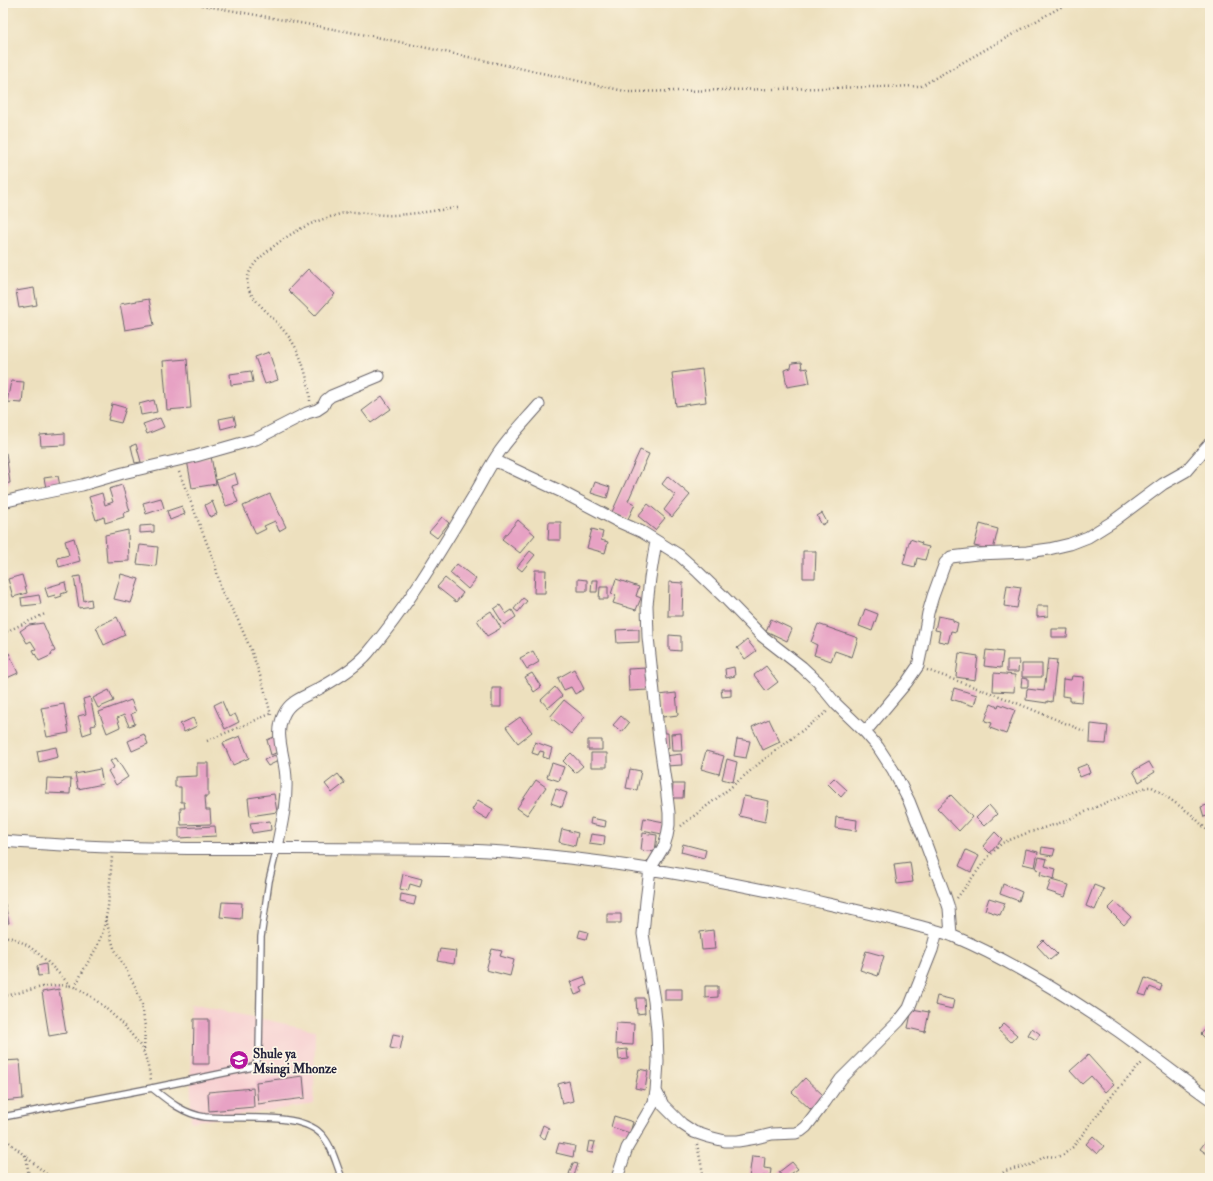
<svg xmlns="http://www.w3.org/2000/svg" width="1213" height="1181" font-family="'IM FELL Double Pica',serif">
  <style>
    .built { fill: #f7cfd1 }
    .building { fill: #e7a2c4 }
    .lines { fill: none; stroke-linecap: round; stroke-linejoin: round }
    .lane-casing { stroke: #696469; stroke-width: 8 }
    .street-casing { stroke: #696469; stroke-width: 13 }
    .path { stroke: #696469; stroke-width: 2.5; stroke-dasharray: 1 3; stroke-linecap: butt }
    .lane { stroke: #fff; stroke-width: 5.5 }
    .street { stroke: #fff; stroke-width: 11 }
    .labels { text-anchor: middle; stroke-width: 3.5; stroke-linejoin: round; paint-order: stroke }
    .poi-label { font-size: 13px; font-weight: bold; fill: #22223b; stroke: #fcf5e5; text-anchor: start }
  </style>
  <rect width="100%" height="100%" fill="#fcf5e5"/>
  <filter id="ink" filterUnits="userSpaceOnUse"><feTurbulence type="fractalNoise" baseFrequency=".025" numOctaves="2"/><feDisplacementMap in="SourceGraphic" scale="8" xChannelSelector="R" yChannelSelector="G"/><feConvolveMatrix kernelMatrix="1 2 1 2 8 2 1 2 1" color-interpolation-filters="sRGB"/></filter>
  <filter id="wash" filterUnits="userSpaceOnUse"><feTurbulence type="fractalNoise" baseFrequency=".012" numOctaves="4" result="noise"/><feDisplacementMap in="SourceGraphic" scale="16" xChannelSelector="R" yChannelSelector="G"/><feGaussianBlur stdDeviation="0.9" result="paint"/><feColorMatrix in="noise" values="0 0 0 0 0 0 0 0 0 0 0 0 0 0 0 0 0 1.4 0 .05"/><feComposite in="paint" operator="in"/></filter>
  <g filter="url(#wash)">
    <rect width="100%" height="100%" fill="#ede0be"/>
    <!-- built -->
    <path class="built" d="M190,1004l125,26 -1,74 -123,18z"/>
    <g id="blocks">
      <!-- building -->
      <path class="building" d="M308,269l27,25 -20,22 -27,-26z
        M34,288l3,17 -18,3 -3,-17z
        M149,299l5,26 -29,5 -5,-26z
        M269,352l9,28 -13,4 -10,-27z
        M187,359l4,49 -24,2 -4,-49z
        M801,362l1,7 5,-1 3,15 -23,4 -3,-17 7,-2 1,-5z
        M702,369l4,33 -30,4 -4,-33z
        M251,371l2,11 -22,3 -1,-11z
        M11,381l13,1 -2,21 -15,-1z
        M382,396l9,13 -20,14 -9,-12z
        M154,400l3,12 -16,3 -2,-11z
        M112,404l14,4 -5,15 -13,-3z
        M234,416l2,9 -15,4 -2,-10z
        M160,418l4,9 -17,7 -4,-10z
        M65,433v12l-24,1 -1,-11z
        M136,444l5,18 -6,1 -4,-17z
        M640,450l9,4 -21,47 7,3 -7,15 -16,-7z
        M6,453l4,30 -7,1v-30z
        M211,456l5,28 -24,4 -5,-28z
        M235,473l3,11 -6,2 6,16 -12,4 -10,-26z
        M58,476l2,10 -14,2 -2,-10z
        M668,476l22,19 -18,22 -8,-7 11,-15 -13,-11z
        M595,482l15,5 -3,11 -16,-5z
        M122,485l8,26 -7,2 1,4 -19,6 -1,-6 -8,3 -7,-23 13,-4 3,12 8,-3 -4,-13z
        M270,494l16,33 -7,4 -4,-10 -11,5 2,3 -10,5 -13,-28z
        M161,498l3,10 -18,6 -3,-11z
        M212,501l5,13 -7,3 -5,-12z
        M648,504l17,14 -10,12 -17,-14z
        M182,506l3,8 -15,6 -3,-9z
        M822,513l5,9 -5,3 -5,-9z
        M442,517l7,6 -12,15 -8,-6z
        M518,520l17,15 -15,18 -18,-14z
        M549,522h12v18h-13z
        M980,524l18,5 -5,21 -19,-4z
        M154,525v7l-14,1v-7z
        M592,529l11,3 -2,8 7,2 -3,11 -18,-5z
        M128,530l1,31 -22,1 -2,-27z
        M74,538l6,23 -21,6 -2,-9 12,-3 -4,-14z
        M910,539l12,4 -1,2 8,2 -4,13 -8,-2 -2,9 -12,-3z
        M140,545l18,2 -2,19 -19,-2z
        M530,551l5,4 -13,16 -5,-4z
        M803,551h13l-1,27h-12z
        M457,564l19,15 -8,10 -18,-16z
        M535,570h11l-1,23h-11z
        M121,574l18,5 -8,24 -17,-4z
        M22,575l5,18 -14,4 -5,-18z
        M80,576l4,25 7,-2 1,7 -13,2 -5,-31z
        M445,578l18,15 -7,9 -19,-15z
        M578,579l9,1v11h-9z
        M616,579l23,8 -3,9 5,2 -5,12 -23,-7 3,-8 -5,-1z
        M592,580h6l-1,12h-6z
        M65,582l2,10 -6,2 1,2 -6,2 -1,-3 -7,2 -3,-9z
        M669,582l14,1 -1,33h-14z
        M1007,585l14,2 -4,21 -13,-2z
        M600,587h8v12h-9z
        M39,595l2,9 -19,2 -1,-8z
        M523,598l4,3 -9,11 -4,-3z
        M500,605l6,9 6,-4 4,7 -12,8 -10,-16z
        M1037,606h11v10l-11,1z
        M865,609l13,5 -6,17 -13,-5z
        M491,611l10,17 -14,8 -10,-16z
        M938,616l15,3v2l5,2 -2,9 -5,-1 -3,12 -10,-2 2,-10 -5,-1z
        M117,617l8,18 -21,10 -8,-18z
        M771,619l21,10 -5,12 -21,-10z
        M43,623l12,28 -4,2 1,2 -13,6 -6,-11 3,-1 -5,-8 -4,2 -7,-12 9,-6z
        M818,624l40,14 -6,19 -17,-6 -4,10 -17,-6 3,-10 -6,-3z
        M639,629v13l-22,1 -1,-13z
        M1052,629h16l-1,8h-15z
        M669,635l12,1v15l-12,-1z
        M747,640l9,11 -11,8 -8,-11z
        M986,650l17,2 -2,16 -17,-2z
        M533,651l6,11 -12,7 -7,-11z
        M9,653l9,20 -11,5 -4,-9v-13z
        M959,653l19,3 -3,24 -19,-3z
        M1048,659l9,1 -5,42 -5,-1v2l-21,-3 1,-11 17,2z
        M1007,660h12l-1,12h-11z
        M1022,664h20v13h-20z
        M766,666l12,16 -12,9 -12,-16z
        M734,667l1,9 -9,2 -1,-9z
        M647,668l1,22 -19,1 -1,-22z
        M574,669l10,20 -9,5 -4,-7 -7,3 -6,-12z
        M532,673l9,14 -7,5 -9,-15z
        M994,673l21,2 -1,17 -21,-1z
        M1072,676l12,1 -2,25 -12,-1v-4l-8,-1 1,-17 8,1z
        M1022,678l6,1v8h-7z
        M555,687l7,9 -14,12 -7,-8z
        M492,688h9v19h-9z
        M954,688l23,7 -3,11 -23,-7z
        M721,689h10v7l-9,1z
        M109,690l5,11 -16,7 -5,-10z
        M676,693l2,22 -16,2 -3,-22z
        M90,697l6,28 -5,1 1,6 -9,3 -5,-19 8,-2 -3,-15z
        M131,700l5,12 -5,2 4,10 -6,2 -5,-11 -7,3 3,9 -13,6 -8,-21z
        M564,700l21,17 -14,17 -21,-17z
        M222,701l7,16 6,-3 4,8 -14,7 -11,-24z
        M64,704l5,29 -22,4 -6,-29z
        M991,704l7,3 1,-3 16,6 -9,24 -16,-6 2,-5 -7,-2z
        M621,716l8,7 -7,9 -9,-7z
        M520,717l12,15 -14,11 -12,-16z
        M193,718l4,8 -13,6 -4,-8z
        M769,719l11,23 -17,8 -11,-23z
        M1091,724l17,2 -2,18 -16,-1z
        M661,733h7l1,15h-7z
        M681,733l1,18h-10l-1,-17z
        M144,734l4,10 -16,7 -4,-10z
        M240,736l9,22 -16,7 -10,-22z
        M274,737l4,15 -7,3 -4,-15z
        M737,739l13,2 -4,17 -12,-2z
        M588,740h14v10h-14z
        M535,742l17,6 -3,11 -6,-2 1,-5 -4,-1 -2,4 -6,-2z
        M56,747l2,10 -19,5 -2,-11z
        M706,751l18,5 -5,18 -18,-5z
        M571,753l12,13 -8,7 -12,-12z
        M591,753h16v14h-16z
        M681,754l1,11 -16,1 -1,-10z
        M275,755l3,6 -10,5 -4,-6z
        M116,758l12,19 -12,8 -8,-14 6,-4 -4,-6z
        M727,759l10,3 -4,20 -11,-3z
        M1149,762l6,10 -16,10 -6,-11z
        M197,763h11v33h-3l1,14h4l1,14 -30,1 -1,-17h5l-1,-6h-3v-15h-6v-10l22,-1z
        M552,763l12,4 -5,14 -12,-4z
        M1087,764l3,9 -10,4 -3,-9z
        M100,769l3,15 -25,5 -3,-15z
        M630,769l11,2 -4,19 -11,-2z
        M338,774l7,9 -13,10 -7,-9z
        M47,778l24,1 -1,15 -24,-1z
        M834,778l13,12 -6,7 -13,-13z
        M536,780l10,7 -19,28 -10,-7z
        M673,784h11l-1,14h-11z
        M556,789l11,4 -5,14 -11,-4z
        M274,794l3,18 -27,4 -2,-18z
        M951,795l21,22 -13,14 -22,-23z
        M744,796l25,5 -4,21 -26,-6z
        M478,800l15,9 -6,10 -15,-9z
        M1210,804v17h-1l-2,-5 -3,1 -3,-10z
        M989,805l8,9 -13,12 -8,-8z
        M836,817l21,3 -1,11 -21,-3z
        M591,818l15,3 -1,6 -15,-3z
        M644,818l20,4 -2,12 -20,-4z
        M270,821l1,9 -19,3 -2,-10z
        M215,826l1,10 -37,2v-10z
        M562,829l16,4 -3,13 -16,-4z
        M995,832l7,7 -12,14 -7,-7z
        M643,833l14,2 -2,17 -14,-2z
        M591,834l14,2 -1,9 -15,-2z
        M683,844l23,6 -2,8 -23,-6z
        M1042,847l13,2 -2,7 -12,-2z
        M1026,849l12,3 -3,15 -12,-3z
        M966,850l13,6 -8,16 -12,-6z
        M1039,857l8,2 -2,7 11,3 -2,10 -14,-4 1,-4 -5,-2z
        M910,862l3,20 -16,2 -3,-20z
        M403,874l19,5 -2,8 -10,-3 -2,7 -8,-2z
        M1051,880l18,5 -4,12 -18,-6z
        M1003,884l19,8 -3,9 -19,-7z
        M1094,885l10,4 -9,21 -9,-4z
        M401,894l15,3 -2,8 -14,-3z
        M989,898l16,5 -5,12 -15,-5z
        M222,902l20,1 -1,16 -21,-2z
        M1115,902l16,15 -7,8 -16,-16z
        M5,904l4,19 -6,1v-19z
        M607,914h14v9h-14z
        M580,930l8,2 -2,7 -8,-2z
        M713,930l2,19 -13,1 -2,-18z
        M1043,940l14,14 -7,6 -13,-14z
        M440,949l16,2 -2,13 -17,-3z
        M492,949l10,2 -2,5 14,4 -4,16 -24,-6z
        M866,951l18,5 -6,20 -18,-6z
        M46,964l1,11 -9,1 -1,-10z
        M584,977l3,8 -6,3 2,4 -8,3 -5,-13z
        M1145,978l17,7 -2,6 -10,-4 -4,9 -7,-2z
        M705,986h13v11l-13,1z
        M59,989l7,44 -17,3 -7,-44z
        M665,989h17v11h-17z
        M937,996l17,4 -2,9 -17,-4z
        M636,998h8l1,15 -8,1z
        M912,1009l17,3 -4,20 -17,-4z
        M194,1019h15v45h-16z
        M616,1023l18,1 -1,21 -18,-1z
        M1004,1024l13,11 -6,7 -13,-12z
        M1210,1024v15l-2,2 -7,-7z
        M1032,1028l8,6 -4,6 -8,-5z
        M393,1034l10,2 -3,14 -10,-2z
        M627,1049l1,10 -9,1 -1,-10z
        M1088,1055l26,29 -9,8 -14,-16 -9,8 -12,-13z
        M20,1060l3,39 -20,2v-40z
        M639,1069l9,2 -3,19 -10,-2z
        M303,1076l2,22 -47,6 -2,-22z
        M805,1078l19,18 -13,14 -19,-18z
        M569,1081l4,20 -11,3 -4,-20z
        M253,1088l1,19 -45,4 -1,-19z
        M614,1116l19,6 -3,11 -19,-6z
        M543,1125l6,3 -4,11 -6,-3z
        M1093,1136l11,10 -7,8 -11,-10z
        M589,1141l6,1 -3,11 -5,-1z
        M1206,1141l4,3v12l-10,-7z
        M559,1143l16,3 -2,11 -17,-4z
        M752,1156l13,1 -1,11 7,1 -1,8 -7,-1v2h-14z
        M792,1162l6,7 -13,9h-2l-4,-6z
        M573,1163l5,1 -4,12 -5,-2z"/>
    </g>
  </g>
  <g filter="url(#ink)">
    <use href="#blocks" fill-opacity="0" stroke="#696469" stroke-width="1"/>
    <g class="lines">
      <defs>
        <path id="lane" d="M152,1088c16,13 32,26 53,29 29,3 95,-6 116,17 11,11 15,30 21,44
          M3,1117l149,-29 101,-21 3,-3 3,-11 2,-116 8,-56 8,-33"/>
        <path id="street" d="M494,460l66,31 57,30 25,11 37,23 19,17 26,25 38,39 40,31 16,15 18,22 29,28 13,15 15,23 16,31 15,38 20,54 5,15 2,27
          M3,502l25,-6 54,-11 41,-12 73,-17 60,-17 51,-26 10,-3 6,-4 3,-6 5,-4 48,-20
          M865,732l42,-50 11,-16 2,-9 8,-44 5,-17 12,-33 6,-6 26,-3 50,-2 22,-3 21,-5 18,-7 24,-15 51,-38 23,-13 24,-28
          M3,841c129,11 258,6 387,8 42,0 85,0 127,4 92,7 186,24 276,43 39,9 79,17 118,28 14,4 29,7 42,12 59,25 113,59 165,95 31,22 61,46 92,68
          M277,848c4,-22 10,-45 9,-68 0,-23 -13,-44 -2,-66 7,-15 24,-18 38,-27 16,-9 34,-20 46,-34 41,-48 74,-105 106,-158 9,-15 16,-30 26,-44 12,-17 26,-31 39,-46
          M656,1091l7,14 19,19 12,8 15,5 16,4h13l18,-3 16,-4 24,-1 5,-2 5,-4 19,-25 16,-23 58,-58 10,-13 23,-58 5,-19
          M617,1178l10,-30 27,-46 2,-11 2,-29 -1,-31 -3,-30 -11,-67 3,-33 4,-32 14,-23 3,-10 2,-11v-12l-3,-26 -7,-48 -11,-102 -1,-32 3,-27 6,-37"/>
      </defs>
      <!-- lane casing -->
      <use href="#lane" class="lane-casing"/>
      <!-- street casing -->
      <use href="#street" class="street-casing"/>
      <!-- path -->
      <path class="path" d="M190,3l182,33 257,56 292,-6 147,-83
        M310,401c0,-16 -8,-44 -17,-58 -4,-7 -10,-13 -15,-19 -9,-11 -21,-20 -28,-32 -7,-13 1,-26 11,-35 21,-19 45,-34 73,-41 6,-2 12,-4 18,-4 14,0 28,4 42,3 22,-1 43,-5 64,-7
        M179,472l36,92 6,26 16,28 14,32 12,34 8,31
        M3,633l42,-19
        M927,670l75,27 82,34
        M207,741l63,-27
        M681,826l49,-38 32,-27 66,-50
        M957,898l31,-41 14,-14 25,-10 36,-11 42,-19 42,-16h5l5,3 34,24 19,19
        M106,920l8,28 22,40 6,17 3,22 -1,24
        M3,936c28,4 48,30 67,49
        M75,987l9,-18 13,-22 6,-16 5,-24 4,-50
        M3,996c22,-3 44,-14 67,-10 20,3 66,48 74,67 3,8 5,18 7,27
        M3,1137l48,41
        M697,1144l7,34
        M26,1155l3,23
        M997,1178l8,-7 28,-7 12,-8 12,1 6,-2 10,-8 41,-54 28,-30"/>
      <!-- lane -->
      <use href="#lane" class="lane"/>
      <!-- street -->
      <use href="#street" class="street"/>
    </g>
  </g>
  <!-- icons -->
  <defs>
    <symbol id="school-disc" viewBox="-11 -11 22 22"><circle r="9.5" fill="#b5179e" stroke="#fcf5e5"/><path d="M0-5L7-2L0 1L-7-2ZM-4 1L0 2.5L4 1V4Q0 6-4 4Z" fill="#fff"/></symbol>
  </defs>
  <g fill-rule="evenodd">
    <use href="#school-disc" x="228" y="1049" width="22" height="22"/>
  </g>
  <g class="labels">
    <!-- poi labels -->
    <g class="poi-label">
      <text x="253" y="1058">Shule ya<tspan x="253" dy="15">Msingi Mhonze</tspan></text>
    </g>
  </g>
  <!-- margin -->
  <rect width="1213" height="1181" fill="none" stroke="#fcf5e5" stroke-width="16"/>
</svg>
